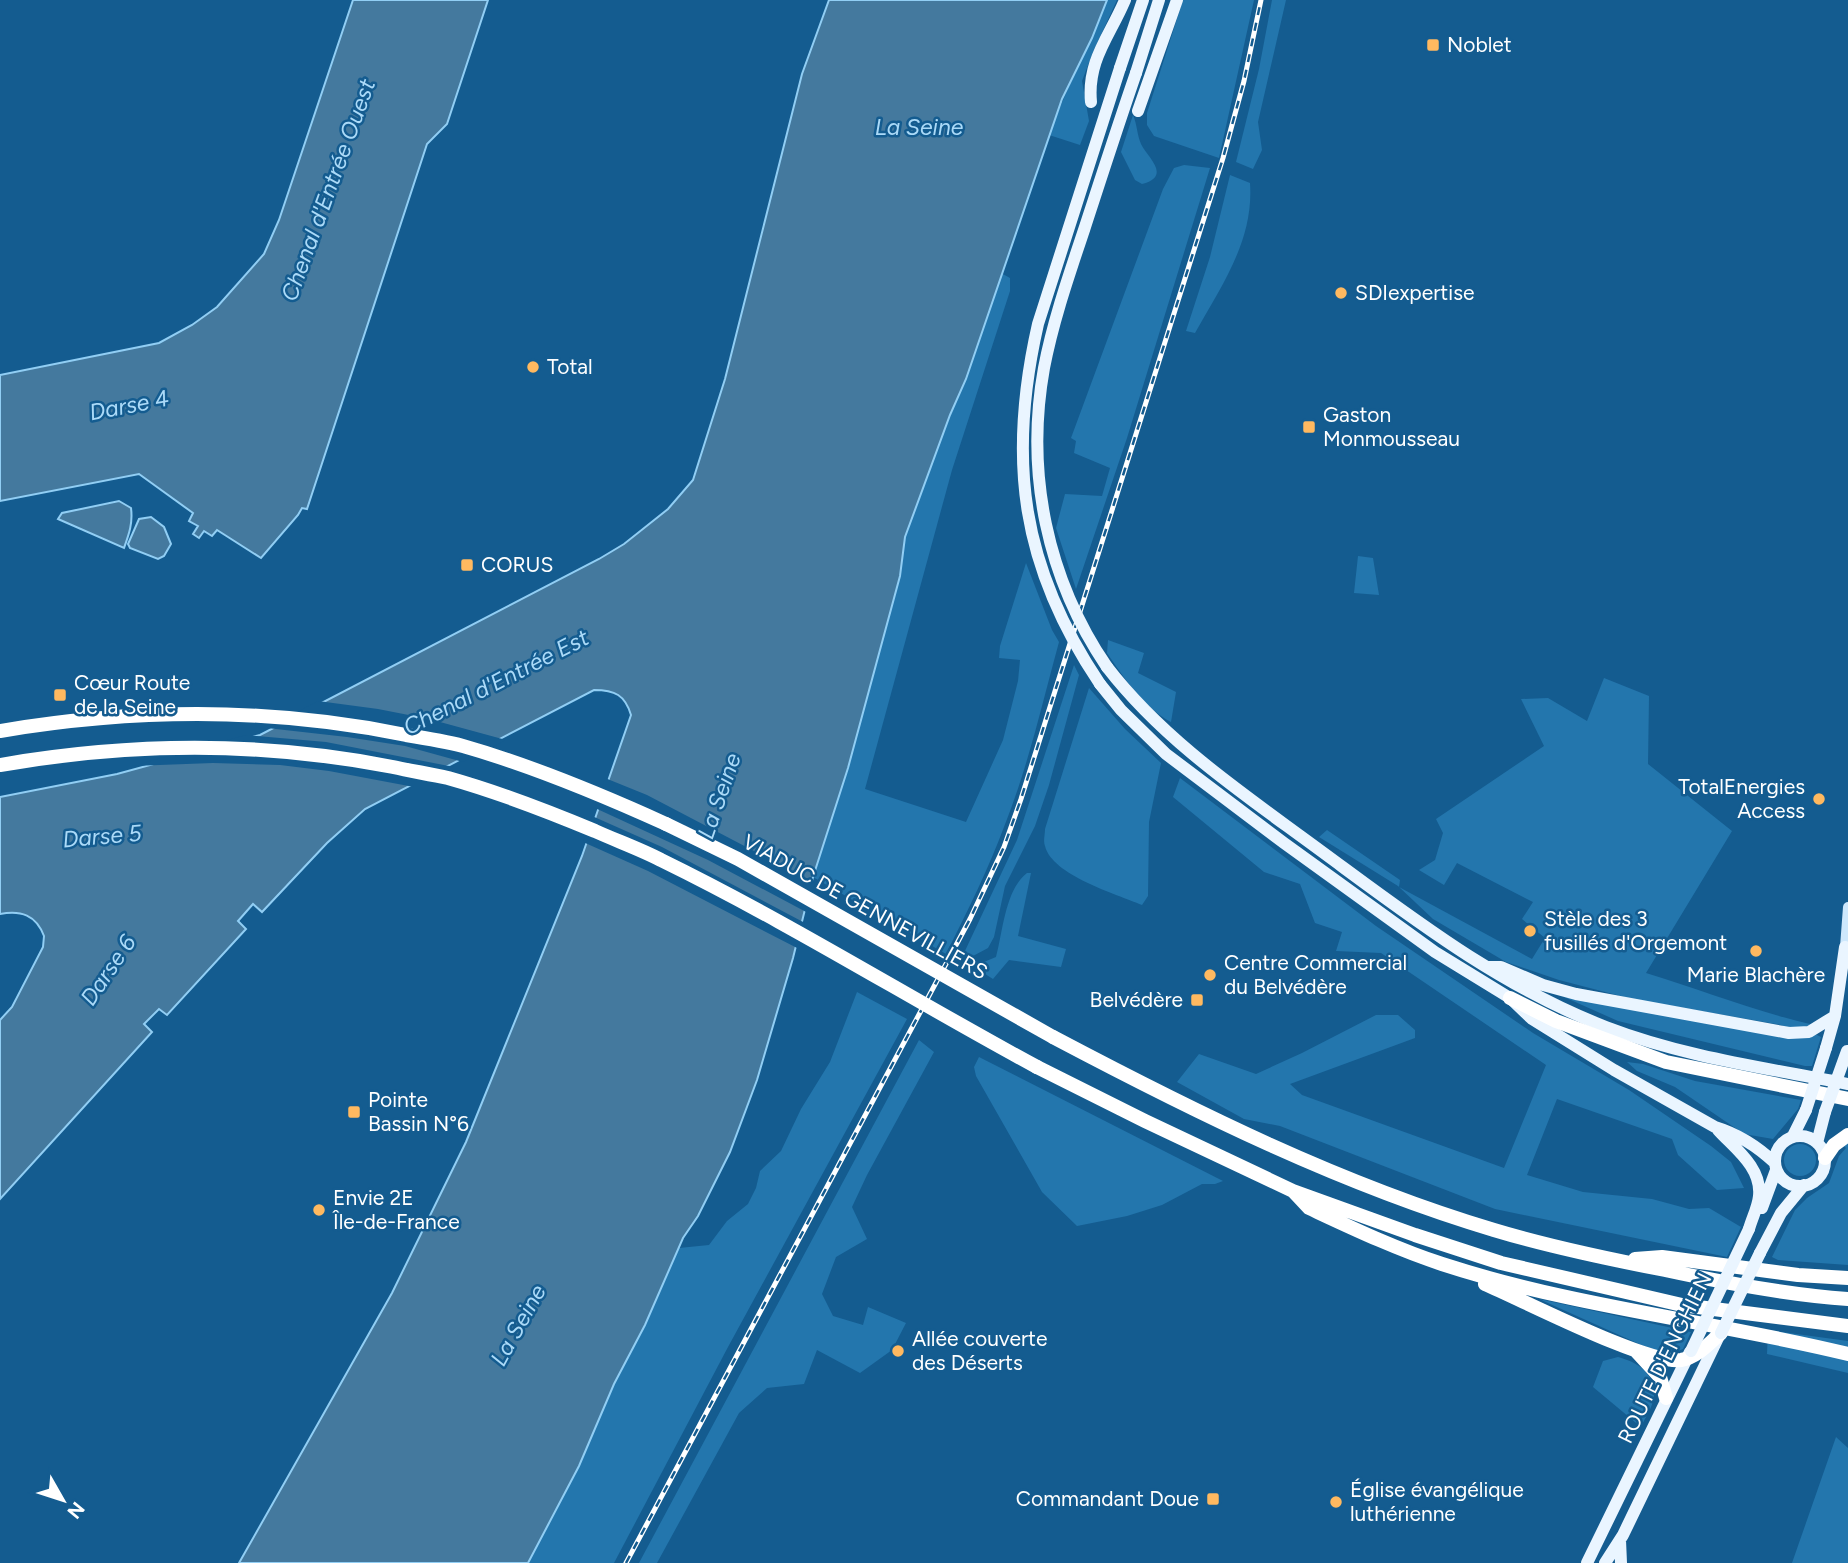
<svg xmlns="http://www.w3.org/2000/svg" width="1848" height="1563" font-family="Figtree,sans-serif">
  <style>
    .green { fill: #2376ad }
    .water { fill: #44799e; stroke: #91cef4; stroke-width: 2 }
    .pier { fill: #145c90 }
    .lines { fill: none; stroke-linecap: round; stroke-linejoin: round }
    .secondary { stroke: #cee8fc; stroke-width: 10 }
    .primary { stroke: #eaf5ff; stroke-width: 12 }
    .highway { stroke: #fff; stroke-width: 14 }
    .rail-casing { stroke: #fff; stroke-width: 5 }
    .rail { stroke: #145c90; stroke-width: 2.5; stroke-dasharray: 8; stroke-linecap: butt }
    .primary-bridge { stroke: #eaf5ff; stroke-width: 12 }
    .highway-bridge { stroke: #fff; stroke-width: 14 }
    .poi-dot { fill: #ffb960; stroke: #145c90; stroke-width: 2.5 }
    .labels { text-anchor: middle; stroke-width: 5; stroke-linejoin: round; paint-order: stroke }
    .poi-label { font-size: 21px; fill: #fff; stroke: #145c90; text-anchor: start }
    .street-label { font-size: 21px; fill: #fff; stroke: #145c90 }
    .water-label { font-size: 23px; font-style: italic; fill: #abdaf8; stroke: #145c90 }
  </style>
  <rect width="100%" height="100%" fill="#145c90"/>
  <!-- green -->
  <path class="green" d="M1107,0h10l-24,52 -11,29 7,40 -9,24 -31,-10c17,-46 40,-89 58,-135z
    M1183,0h71l-35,158 -65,-22 -7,-11v-12z
    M1272,0h14l-28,122 4,28 -9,19 -17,-7 23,-93z
    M1133,115c4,9 4,20 8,29 7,14 31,32 1,40l-7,-4 -14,-28z
    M1184,165l26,3 -83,270 -51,151 -20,-61 9,-34 37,2 8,-28 -36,-15 2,-12 -5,-3 92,-249 11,-21z
    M1230,175l20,8c4,57 -28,102 -55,150l-9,-2 24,-74z
    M1001,273l9,5v13l-58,179 -87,319 101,33 37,-82 15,-59 2,-21 -21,-2 1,-12 26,-83 26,67 7,12c-17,62 -31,125 -55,185 -16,43 -37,85 -58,127l-133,-77 35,-109 52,-191 5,-40 45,-122 16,-36z
    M1358,556l15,2 6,37 -25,-2z
    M1108,640l36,13 -6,20 38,19 -5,30c-27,-14 -47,-44 -64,-69z
    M1074,665l5,10 -30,110 -14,41 -30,60 -11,51 -6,11 -15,8 -9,-3 53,-113z
    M1604,678l45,18 -1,68 84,67 -86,142c56,17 111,39 168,52l-22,5 -11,-5 -149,-26 -73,-19 -53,-18 -73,-43 -35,-33 -79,-49 8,-7 73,50 -1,7 133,72 13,-21 -23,-19 11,-17 -76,-39 -13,22 -25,-15 16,-10 8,-27 -7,-14 108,-73 -23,-47 27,-1 39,23z
    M1089,688l36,41 36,34 -12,59 -1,74 -6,9c-26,-11 -90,-30 -97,-59 -2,-5 0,-11 0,-17z
    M1180,778l196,148 157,107 96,57 82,56 20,16 13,26 -27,2 -39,-35 -6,-16 -115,-40 -30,76 56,17 69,7 37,10 20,-1 32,19 -14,30 -232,-48 -215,-83 -36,-7 -67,-37 22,-28 57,20 46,-21 74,-38h22l17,15v8l-125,46 12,11 202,73 42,-103 -165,-112 -45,-2 6,-19 -27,-9 -15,-39 -36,-12 -91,-75z
    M1027,873h4l-13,63 48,13 -5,18 -52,-7 -16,19 -16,-10 2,-5 17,-7c7,-26 9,-67 31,-84z
    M857,992l50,27 -179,328 -114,216h-86l51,-97 35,-82 31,-59 34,-77 30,-3 18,-24 21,-17 8,-16 4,-17 21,-20 20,-42 29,-47z
    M1564,997l251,37 6,3 -9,29h-7l-187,-45z
    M919,1040l15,12 -67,123 -15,32 15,32 -31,18 -14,37 11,22 30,9 5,-18 38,16 -14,27 -32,23 -43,-23 -13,34 -37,4 -28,25 -82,150h-18z
    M979,1057l244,124 -8,3h-13l-40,21 -35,11 -50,10 -35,-34 -66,-116 -2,-9z
    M1627,1062l16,2 52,17 106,19 -3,9 -25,30 -29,-5 -69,-47 -38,-16z
    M1848,1142v123l-70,-5 -6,-3 23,-47 12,-12 22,-15 10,-27 7,-8 -3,-3z
    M1784 1160a16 16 0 1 1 32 0a16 16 0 1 1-32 0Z
    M1539,1299l152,33 -8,17 -17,7z
    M1768,1330l80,11v32l-81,-19z
    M1618,1357c19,5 36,15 36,38 0,10 -9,23 -13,32l-48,-40 10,-26z
    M1836,1437l12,11v115h-56z"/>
  <!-- water -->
  <path class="water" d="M353,0h135l-41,124 -20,20 -120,365 -5,-1 -4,7 -37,43 -44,-28 -5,6 -8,-5 -5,7 -6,-4 5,-8 -9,-5 4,-8 -54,-39 -139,27v-126l159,-32 33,-18 25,-18 47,-53 15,-34z
    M829,0h278l-15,38 -30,61 -96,280 -16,36 -45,122 -5,39 -52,192 -35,109 -20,81 -36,122 -27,72 -32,64 -15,22 -38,87 -31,59 -35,82 -51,97h-289l153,-270 74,-151 116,-286 49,-141c-6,-20 -16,-25 -37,-25l-229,119 -38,34 -65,69 -9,-8 -15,17 8,8 -79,86 -8,-6 -15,15 8,8 -152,167v-179l12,-13 31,-60 1,-11c-8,-21 -23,-26 -44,-22v-117l117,-23 143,-39 339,-176 25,-15 44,-35 25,-29 32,-101 77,-305z
    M119,501l12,7c2,15 -2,26 -7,40l-66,-29 4,-6z
    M151,517l13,10 7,17 -7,12 -6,3 -28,-11 -2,-4 11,-25z"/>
  <!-- pier -->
  <path class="pier" d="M318,701l60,8 51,10 77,21 -43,22 -58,-16 -58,-9 -80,-9z
    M246,735l80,7 128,25 -40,20 -85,-16 -49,-6 -67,-2 -81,3z
    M605,778l42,17 168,88 -7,30 -100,-53 -113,-52z
    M592,816l70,31 143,76 -6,26 -151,-78 -65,-29z"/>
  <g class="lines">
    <!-- secondary -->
    <path class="secondary" d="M1845,947l3,-40"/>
    <!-- primary -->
    <path class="primary" d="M1120,68l23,-68
      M1136,73l23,-73
      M1091,102c-4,-42 19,-66 34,-102
      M1138,111l39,-111
      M1107,667c54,70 128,121 199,173 96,70 188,144 300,187 78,30 161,41 242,57
      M1100,684l21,26 45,44 118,89 151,109 75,46 22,21 82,51 101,57c23,7 43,20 60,36
      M1488,967h13l42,18 33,9 213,39 20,-1 26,-16
      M1826,1048l9,-32 10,-69
      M1718,1130c16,18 44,37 41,66 -1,11 -7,22 -10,33
      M1793,1136l13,-26
      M1775 1161a25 25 0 1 1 50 0a25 25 0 1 1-50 0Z
      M1817,1143l8,-31
      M1762,1208l14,-38
      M1760,1253l21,-40 23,-28
      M1620,1540l1,23
      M1587,1563l103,-211
      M1605,1563l18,-28 96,-199"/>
    <!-- highway -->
    <path class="highway" d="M0,731c137,-23 270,-24 406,4 19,3 38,6 57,11 70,20 137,48 203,78
      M1510,998l46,23 110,41 182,37
      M1053,1037c142,75 287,147 441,193 56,17 114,29 171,40 60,13 122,25 183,29
      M1037,1067l108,54 148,70 122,44 86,28 181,42 166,21
      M1825,1158l9,-13 14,-10
      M1294,1192l15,16c43,20 87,41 133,56 132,43 271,57 406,90
      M1635,1259l27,-2 136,18 50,3
      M1485,1284c38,16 163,81 196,76 17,-3 28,-17 40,-27
      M1637,1352l23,25 6,21"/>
    <defs>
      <path id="rail" d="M626,1563l344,-644 34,-72 17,-48 202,-641 21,-77 17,-81"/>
    </defs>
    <!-- rail casing -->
    <use href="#rail" class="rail-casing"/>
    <!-- rail -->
    <use href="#rail" class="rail"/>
    <!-- primary-bridge -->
    <path class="primary-bridge" d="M1107,667c-60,-88 -82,-194 -63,-299 9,-47 25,-93 40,-138 17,-52 34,-105 52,-157
      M1100,684c-79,-117 -93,-224 -62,-360l82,-256
      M1806,1110l20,-62
      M1825,1112l22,-61
      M1721,1333l39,-80
      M1691,1351l58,-122"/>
    <!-- highway-bridge -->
    <path class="highway-bridge" d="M0,765c133,-23 261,-24 393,2 18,4 37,7 55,11 50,14 99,33 147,53 22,10 45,18 66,29 129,63 250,139 376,207
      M666,824l72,35 315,178"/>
  </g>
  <!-- markers -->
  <g class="poi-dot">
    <rect x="1426" y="38" width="14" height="14" rx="3.5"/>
    <circle cx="1341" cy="293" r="7"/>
    <circle cx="533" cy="367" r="7"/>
    <rect x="1302" y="420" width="14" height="14" rx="3.5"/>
    <rect x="460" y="558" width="14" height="14" rx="3.5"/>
    <rect x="53" y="688" width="14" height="14" rx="3.5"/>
    <circle cx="1819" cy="799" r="7"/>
    <circle cx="1530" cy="931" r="7"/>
    <circle cx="1756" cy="951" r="7"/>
    <circle cx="1210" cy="975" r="7"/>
    <rect x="1190" y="993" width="14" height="14" rx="3.5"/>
    <rect x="347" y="1105" width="14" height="14" rx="3.5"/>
    <circle cx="319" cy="1210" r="7"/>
    <circle cx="898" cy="1351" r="7"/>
    <rect x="1206" y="1492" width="14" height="14" rx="3.5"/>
    <circle cx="1336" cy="1502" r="7"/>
  </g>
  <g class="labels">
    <!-- poi labels -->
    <g class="poi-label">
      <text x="1447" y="52">Noblet</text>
      <text x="1355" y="300">SDIexpertise</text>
      <text x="547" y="374">Total</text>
      <text x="1323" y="422">Gaston<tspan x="1323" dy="24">Monmousseau</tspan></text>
      <text x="481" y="572">CORUS</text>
      <text x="74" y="690">Cœur Route<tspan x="74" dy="24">de la Seine</tspan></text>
      <text x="1805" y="794" text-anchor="end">TotalEnergies<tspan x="1805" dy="24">Access</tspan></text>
      <text x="1544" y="926">Stèle des 3<tspan x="1544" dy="24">fusillés d'Orgemont</tspan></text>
      <text x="1224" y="970">Centre Commercial<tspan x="1224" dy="24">du Belvédère</tspan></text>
      <text x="1756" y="982" text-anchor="middle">Marie Blachère</text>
      <text x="1183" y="1007" text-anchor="end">Belvédère</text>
      <text x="368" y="1107">Pointe<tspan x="368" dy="24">Bassin N°6</tspan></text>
      <text x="333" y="1205">Envie 2E<tspan x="333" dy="24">Île-de-France</tspan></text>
      <text x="912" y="1346">Allée couverte<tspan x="912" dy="24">des Déserts</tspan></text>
      <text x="1350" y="1497">Église évangélique<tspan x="1350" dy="24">luthérienne</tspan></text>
      <text x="1199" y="1506" text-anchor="end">Commandant Doue</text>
    </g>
    <!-- street labels -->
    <g class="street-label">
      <text transform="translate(865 907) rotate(29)" y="7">VIADUC DE GENNEVILLIERS</text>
      <text transform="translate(1665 1358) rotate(-64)" y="7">ROUTE D'ENGHIEN</text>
    </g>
    <!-- water labels -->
    <g class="water-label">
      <text x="919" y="135">La Seine</text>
      <text transform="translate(328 190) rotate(-70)" y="8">Chenal d'Entrée Ouest</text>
      <text transform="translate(129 405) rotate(-11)" y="8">Darse 4</text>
      <text transform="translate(496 682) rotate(-27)" y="8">Chenal d'Entrée Est</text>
      <text transform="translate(719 796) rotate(-71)" y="8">La Seine</text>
      <text transform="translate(102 836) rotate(-5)" y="8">Darse 5</text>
      <text transform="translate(108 970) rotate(-56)" y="8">Darse 6</text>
      <text transform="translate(518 1325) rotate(-61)" y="8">La Seine</text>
    </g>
  </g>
  <!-- north arrow -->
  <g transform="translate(63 1500) rotate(129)" stroke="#145c90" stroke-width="5" paint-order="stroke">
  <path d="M0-5L12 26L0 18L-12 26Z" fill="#ffffff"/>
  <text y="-10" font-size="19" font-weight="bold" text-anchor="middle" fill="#ffffff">N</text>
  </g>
</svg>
